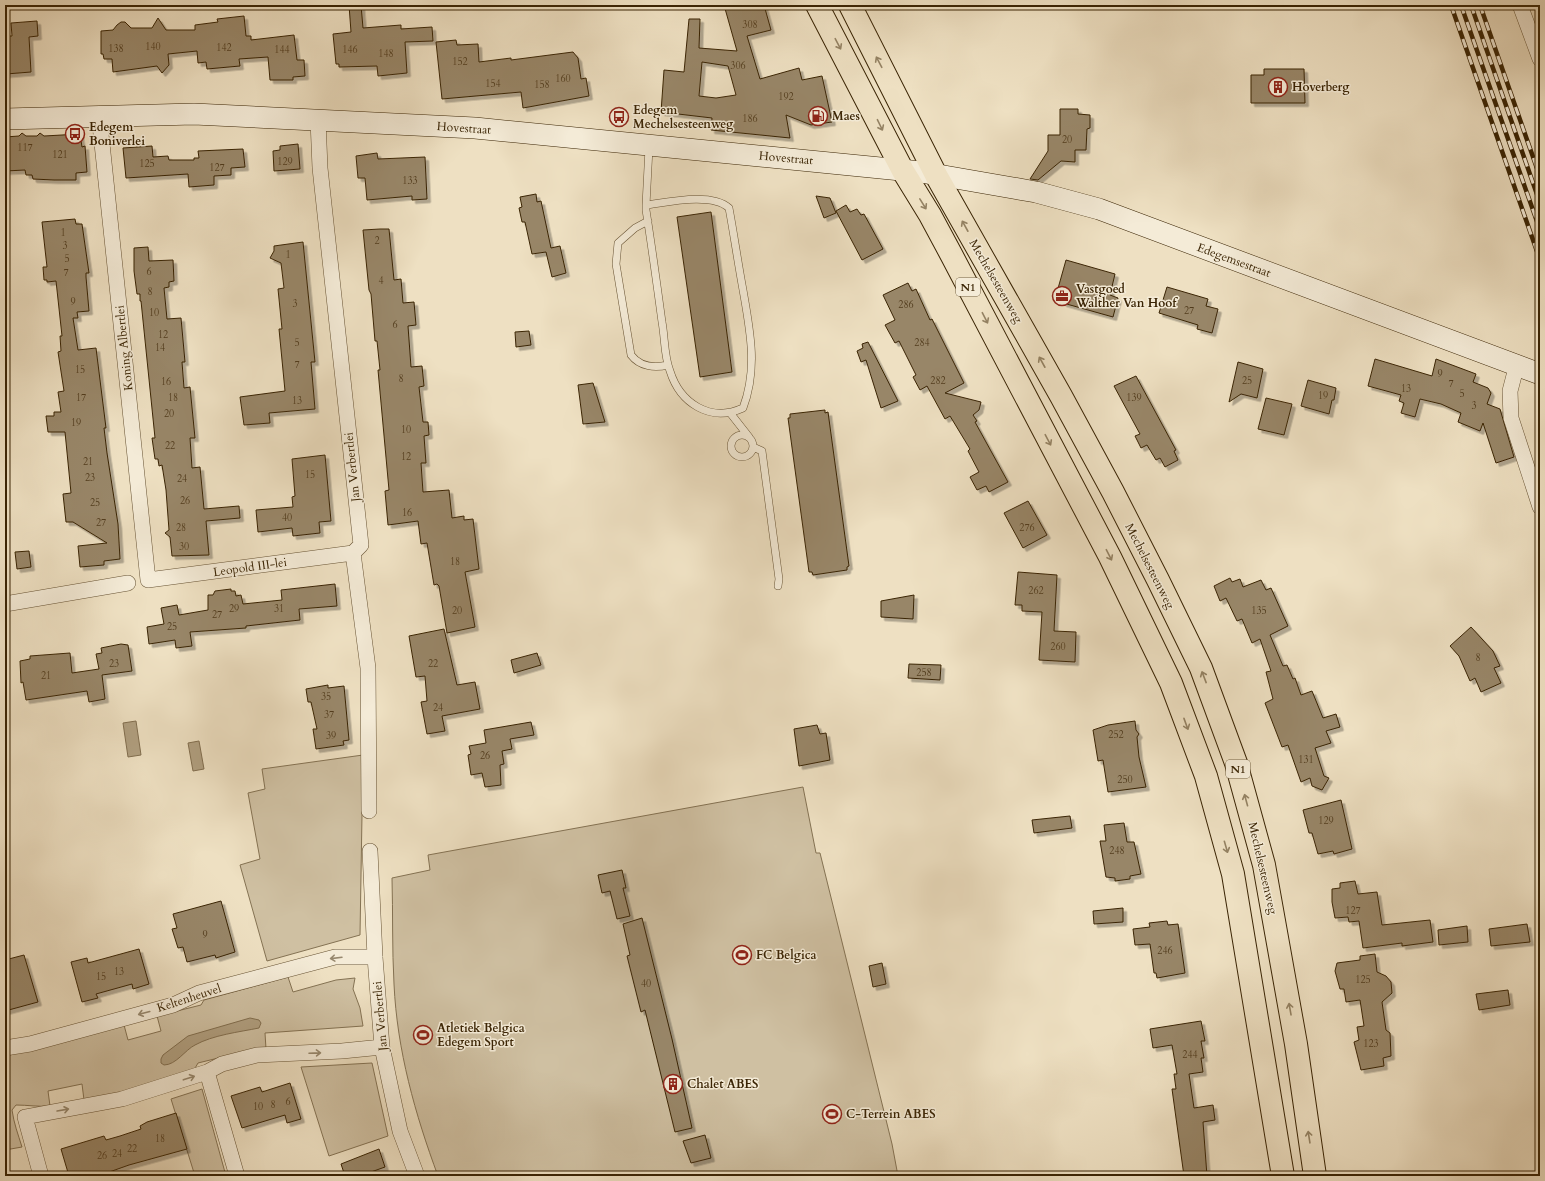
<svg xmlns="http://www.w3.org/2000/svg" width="1545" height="1181" font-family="Cardo,serif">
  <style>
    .green { fill: #cfc0a2; stroke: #847253 }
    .water { fill: #b1a081; stroke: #816e4f }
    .building { fill: #988667; stroke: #3a2404; fill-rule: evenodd; filter: url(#shadow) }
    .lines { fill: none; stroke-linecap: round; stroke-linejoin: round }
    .lane-casing { stroke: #675334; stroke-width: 8 }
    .street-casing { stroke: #675334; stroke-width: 16 }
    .secondary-casing { stroke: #3a2404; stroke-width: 22 }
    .primary-casing { stroke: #3a2404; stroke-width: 24 }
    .lane { stroke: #f4ebd7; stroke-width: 7 }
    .street { stroke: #f4ebd7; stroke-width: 15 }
    .secondary { stroke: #f4ebd7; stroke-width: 21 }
    .primary { stroke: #eee0c2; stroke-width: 22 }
    .rail-casing { stroke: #3a2404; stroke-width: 4.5 }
    .rail { stroke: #f4ebd7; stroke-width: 3; stroke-dasharray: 9; stroke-linecap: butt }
    .oneway { stroke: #948263 }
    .oneway2 { stroke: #97886e }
    .labels { text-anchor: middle; stroke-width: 3; stroke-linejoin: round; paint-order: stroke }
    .number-label { font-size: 10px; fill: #523c1d }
    .shield { fill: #f4ebd7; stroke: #726043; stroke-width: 1 }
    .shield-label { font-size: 11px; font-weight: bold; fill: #3a2404 }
    .poi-label { font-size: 12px; font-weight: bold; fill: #3a2404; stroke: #f4ebd7; text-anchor: start }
    .street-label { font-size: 12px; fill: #3a2404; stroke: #f4ebd7 }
  </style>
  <defs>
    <filter id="shadow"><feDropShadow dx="3.5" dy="3.5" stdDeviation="0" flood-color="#0004"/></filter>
  </defs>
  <rect width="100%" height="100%" fill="#eee0c2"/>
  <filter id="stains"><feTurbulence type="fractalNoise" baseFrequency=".005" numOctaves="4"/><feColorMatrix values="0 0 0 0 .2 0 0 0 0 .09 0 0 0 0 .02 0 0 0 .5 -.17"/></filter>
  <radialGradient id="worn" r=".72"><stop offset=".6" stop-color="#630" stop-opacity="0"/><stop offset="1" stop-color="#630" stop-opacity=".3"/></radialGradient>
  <!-- green -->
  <path class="green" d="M363,755l-3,180 -93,26 -27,-96 20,-6 -12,-66 17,-4 -3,-20z
    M803,787l13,66h4l72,291 6,32h-460c-23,-62 -41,-126 -44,-192 -2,-35 -1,-71 -2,-106l38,-8 -2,-15z
    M288,977l5,15 43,-12 19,-2 -2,11 7,19 3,18 -98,7 1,16h-11l-57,14 -4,7 -89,27 -21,3 -2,-16 -34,7 2,15c-12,1 -22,-1 -34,-1l-4,5c2,14 6,24 10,37l-17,3v-94l119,-31 4,15 33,-9 -4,-15 44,-11 3,-5z
    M372,1063l16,73 -59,20 -28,-89z
    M202,1089l24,87h-31l-24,-77z"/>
  <!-- water -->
  <path class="water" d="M136,721l5,34 -13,2 -5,-34z
    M199,741l5,28 -11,2 -5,-28z
    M250,1018l9,2 2,3 -2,5c-20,4 -46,7 -64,17 -10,5 -19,20 -31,20l-3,-2v-4l2,-4 25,-19z"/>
  <!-- building -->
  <path class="building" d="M349,5h12l2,23 38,-3v4l31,-2 1,14 -28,1 2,31 -29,3 -1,-10 -38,1v-3h-3l-3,-30 18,-2z
    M724,5h40l7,25 -24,6 13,43 39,-11 3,12 20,-4 10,46 -21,3 -25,-10 4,23 -79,-8 1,-12 -51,-6 3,-42 20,2 5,-53h11l-1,29 38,3zM702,62l26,4 8,29 -20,3 -17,-2z
    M244,16l2,20h5v4l43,-5 3,25h7l1,16 -12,1v3h-23l-2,-23 -29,2 1,7 -33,3 -1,-7 -8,1 -1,-12 -29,3 1,11 -7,8 -5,-7 -44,6 -1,-13h-8l-1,-5h-2v-23l12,-1 4,-5 4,-3h4l6,6h21l6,-10 8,12h29v-5l23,-3 -1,-3z
    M37,21l1,15 -9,1 2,35 -25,2 -1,-38h7l-1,-13z
    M456,40l1,5 21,-1 1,18 32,-4v2l62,-8 5,6 3,21 5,-1 3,18 -66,12 -2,-16 -79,7 -6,-57z
    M1264,69h40l1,34h-54v-28h13z
    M1060,109h18v5l12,1v13l-3,1 -1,21h-11v12l-14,-1 -23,19 -8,-1 18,-28v-16h12z
    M22,133l4,3h11l3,-3 4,3 36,-2 2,13 3,-1 2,26 -11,1v7h-22l-21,-1 -1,-4h-6l-1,-5 -20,1v-34l14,-1z
    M298,144l2,25 -26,2 -1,-20 7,-1v-4z
    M152,146l1,11 15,-1 1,4h25v-2h5l-1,-7 45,-2 2,18 -14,1v7l-17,1v9l-25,2 -1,-13 -62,4 -3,-30z
    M377,153l1,6 47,-2 2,42 -15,1v-4l-45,4 -2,-22h-7l-2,-22z
    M536,194l1,8 4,-1 10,47 9,-2 6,27 -14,4 -6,-25 -14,2 -7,-32h-3l-3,-14 3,-1 -2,-10z
    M816,196l14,2 6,15 -12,5z
    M846,205l4,7 7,-3 4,6 3,-1 19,35 -21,11 -26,-49z
    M711,212l21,160 -32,5 -23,-160z
    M75,219l1,5h6l7,49h-3v4l3,34 -12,1 1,6h-5l5,32 18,-2 10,80h-2l3,25 11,71 2,35 -16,2v4l-24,2 -2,-21 29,-3 -34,-21h-7l-3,-28 8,-1 -6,-61h-17l-2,-16h8v-4h7l-3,-20 6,-1 -6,-39 3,-1 -1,-15h2l-6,-55 -9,1v-2h-3l-1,-13h4l-5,-45z
    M380,229h9l5,51 7,-1 2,24 11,-1 2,23 -8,1 3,41 11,-1 2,20 -5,1 4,35h5l1,13 -5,1 2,27h-5l2,29 26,-2 3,28 12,-2v4l9,-1 6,50 -14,3 10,55 -28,6 -8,-47 -2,-2 -3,1 -7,-42 -6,1 -3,-23 -30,4 -3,-34 4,-1 -11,-120h2l-3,-29h-2l-4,-47 -2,-4 -6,-60z
    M303,242l12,120h-4l4,47 -46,4 1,10 -26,2 -4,-28 45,-6 -6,-62h3l-4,-40 6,-1 -3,-25 -11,-5 4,-7v-5z
    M148,247l1,14 24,-1 1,21 -5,1v5l-5,1 3,31 14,-1 4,44h-3l2,26 6,-1 5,51h-5l2,30 8,-1 4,42 35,-3 1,12 -34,3 3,34 -37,1 -2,-19 -5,-4 4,-3 -3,-40 -4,-25 -3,1 -1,-7h-3l-3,-21h3l-14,-137h-1v-7h-3l-3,-23v-23z
    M1066,260l49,14 -5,21 8,3 -5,19 -50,-14 -6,-11z
    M908,283l4,8 4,-2 14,31 2,-1 32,64 -19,10 36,9 -2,8 -6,5 4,6 -2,1 33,60 -19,10 -3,-6 -9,4 -7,-13 9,-5 -11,-21 2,-2 -20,-33 -5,3 -18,-33 -7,4 -7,-13 3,-2 -17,-34 -4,2 -10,-18 10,-5 -12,-25z
    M1167,287l41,12 -2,7 12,3 -6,24 -15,-4 1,-4 -39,-12z
    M529,331l2,14 -15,2 -1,-15z
    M868,342l30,59 -17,7 -15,-48 -5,2 -4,-11 6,-3 -1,-4z
    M1375,359l57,17 4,-17 40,15 -3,8 15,6 3,5 -4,11 13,5 14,48 -18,6 -13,-40 -3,8 -22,-9 3,-9 -20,-9 -21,-5 -5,18 -14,-4 3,-10 -5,-2 2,-6 -33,-9z
    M1238,362l25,7 -6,29 -16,-4 -12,8z
    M1136,376l40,74 -2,1 4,9 -13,7 -5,-9 -4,2 -9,-15 -6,3 -6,-12 5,-2 -26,-48z
    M1308,380l28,8 -2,12h-2l-3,14 -28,-8z
    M593,383l12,39 -22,2 -5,-39z
    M1266,398l26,6 -8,31 -26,-6z
    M825,410v3l3,-1 21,154 -2,1v3l-34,5 -1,-3h-3l-21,-154h2v-4z
    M325,455l6,66 -12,1 1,11 -27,3 -1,-8 -34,4 -2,-22 37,-3 -1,-10 3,-1 -3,-37z
    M1028,501l19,34 -24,13 -19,-35z
    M29,551l2,16 -14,2 -2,-17z
    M1018,572l39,3 -3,56 22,1 -1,30 -36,-2 3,-48 -20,-1v-6h-7z
    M1230,578l2,4 8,-3 3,8 18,-7 5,10 5,-2 17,38 -18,9 13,31 4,-1 6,14 2,-1 6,17 11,-4 11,27 13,-4 4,13 -14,4 5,12 -16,5 9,28 5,2 -7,12 -10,-4 -2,-8 -9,4 -13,-37 -6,2 -17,-44 8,-4 -7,-27 5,-1 -11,-32 -8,4 -10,-24 -5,2 -11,-23 -6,3 -6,-15z
    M335,584l2,22 -38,3 1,11 -54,6v2l-56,4 2,14 -16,2 -1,-8 -26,4 -2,-17 17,-3 -3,-16 16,-3 2,10 29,-5v-15h5l2,-4 16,-2v2h4l1,5 5,-1 2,9 39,-4 -1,-10z
    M914,595l-1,24 -32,-2v-16z
    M1471,627l22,24 7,15 -6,2 7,15 -20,9 -6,-14 -5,3 -11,-25 -9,-10z
    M444,629l13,56 18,-3 5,27 -38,7 3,15 -18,3 -6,-32 6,-1 -2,-25 -9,1 -7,-41z
    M121,644l7,1 4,26 -30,4 3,24 -16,3 -2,-11 -61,9 -3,-18 -2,1 -1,-22 10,-2v-3l40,-3 2,20 27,-4 -3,-15 6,-1 -1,-5z
    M537,653l4,12 -27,8 -3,-13z
    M909,664l32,1 -1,15 -32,-2z
    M328,685v3l16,-2 5,54 -6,1 1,4 -28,4 -3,-20h4l-6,-27h-3l-2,-13z
    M1135,721l1,9 3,4 -2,3 2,20 7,30 -38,5 -5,-32 -5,1 -5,-31 15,-5z
    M531,722l3,13 -24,4 2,10 -10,2 2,13 -4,1 1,20 -16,2 -3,-14 -11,2 -3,-20 3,-1 -2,-8 17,-3 -2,-13z
    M817,725l3,9 6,-1 4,27 -31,6 -5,-37z
    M1341,800l11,49 -18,5 -1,-3 -15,3 -6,-21h-3l-6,-23z
    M1070,816l2,12 -38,5 -2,-13z
    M1124,823l3,19h7l7,32 -11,2v3l-15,2v-3l-9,-1 -6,-36h6l-2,-16z
    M622,870l4,18h-3l7,28 -13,3 -7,-28 -8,2 -4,-18z
    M1355,881l3,13 19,-2 5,33 48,-5 3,22 -31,4v-3l-39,5 -4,-27 -10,1 -1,-5 -13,1 -3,-16v-13l8,-1v-5z
    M221,901l14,51 -19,6 -1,-3 -28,7 -4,-15 -5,1 -6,-19 5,-1 -4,-14z
    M1123,908v14l-29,2 -1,-13z
    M642,918l30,121 20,89 -17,4 -30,-122 -4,2 -14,-56 3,-1 -7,-31z
    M1167,921l1,4 10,-1 7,49 -28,5 -1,-5h-2l-4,-29 -15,1 -2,-16 17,-2 -1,-4z
    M1527,924l3,18 -39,4 -2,-17z
    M1467,926l1,16 -29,3 -1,-15z
    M139,949l10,35 -16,5 -1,-5 -36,10 2,4 -16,4 -11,-40 16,-4 1,5z
    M1375,954l2,18 9,4 5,6 1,11 -10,9 4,28 4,3 1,23 -8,2 1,8 -23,4 -7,-28 5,-2 -2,-13 7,-1 -4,-26 -14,2 -2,-13h-4l-5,-18 2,-8 23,-3v-4z
    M24,955l14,47 -33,9v-51z
    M882,963l4,21 -13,3 -4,-21z
    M1508,990l2,15 -31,5 -3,-16z
    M1201,1021l4,20h-4l3,17h-3l2,14 -14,2 5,34 19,-3 2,15 -12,2 4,54h-23l-12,-87h4l-2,-15h3l-5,-29 -19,3 -3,-19z
    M290,1083l11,36 -14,4 -2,-8 -43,13 -11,-32 29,-9 2,5z
    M176,1113l11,36 -58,16 -31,11h-29l-8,-27 43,-13 2,4 14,-4 21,-7 -1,-3 7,-4z
    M705,1135l6,23 -20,5 -8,-22z
    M379,1149l6,18 -14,5 2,4h-28l-4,-12z"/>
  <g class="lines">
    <defs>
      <path id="lane" d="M646,205c22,-3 66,-13 83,3 5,27 9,55 14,82 7,40 15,79 0,118 -33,15 -63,-5 -73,-37 -6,-15 -5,-33 -8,-49 -5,-37 -10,-74 -16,-112v-5l3,-57
        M648,221l-13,7 -17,15 -2,21 15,91c9,12 24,13 37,10
        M731,414l18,23
        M731 446a11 11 0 1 1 22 0a11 11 0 1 1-22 0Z
        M753,447l9,4 17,128 -1,7"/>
      <path id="street" d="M1520,5l20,54
        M99,115l49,465 205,-27
        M318,120l2,48 41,377 -8,8
        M1517,364l-7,27 1,27 29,89
        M353,553l15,115 1,143
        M5,604l123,-21
        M370,851l5,106 7,90 18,84 17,45
        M5,1048l25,-4 143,-39 26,-12 136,-36h40
        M207,1072l30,104
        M41,1176l-16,-59 97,-18 85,-27 15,-8 35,-9 85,-4 40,-4"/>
      <path id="secondary" d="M5,119l189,-5 281,14 446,44 115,20 63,17 441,165"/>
      <path id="primary" d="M817,5l86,166 27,44 22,41 158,301 61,126 35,93 27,98 50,302
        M850,5l86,170 125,221 52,96 45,88 43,88 35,95 28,102 32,179 19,132"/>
    </defs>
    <!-- lane casing -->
    <use href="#lane" class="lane-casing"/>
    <!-- street casing -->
    <use href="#street" class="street-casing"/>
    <!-- secondary casing -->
    <use href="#secondary" class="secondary-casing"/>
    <!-- primary casing -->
    <use href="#primary" class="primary-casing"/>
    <!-- lane -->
    <use href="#lane" class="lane"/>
    <!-- street -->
    <use href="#street" class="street"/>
    <!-- secondary -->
    <use href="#secondary" class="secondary"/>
    <!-- primary -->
    <use href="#primary" class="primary"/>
    <defs>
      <path id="rail" d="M1451,5l89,255
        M1461,5l79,225
        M1471,5l69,198
        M1480,5l60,172"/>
    </defs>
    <!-- rail casing -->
    <use href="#rail" class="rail-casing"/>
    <!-- rail -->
    <use href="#rail" class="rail"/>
  </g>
  <!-- one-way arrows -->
  <defs><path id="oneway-shaft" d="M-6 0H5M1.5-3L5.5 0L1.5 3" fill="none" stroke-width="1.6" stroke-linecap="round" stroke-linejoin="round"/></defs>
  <g class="oneway">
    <use href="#oneway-shaft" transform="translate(838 44) rotate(62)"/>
    <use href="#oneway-shaft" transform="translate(879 62) rotate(-118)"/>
    <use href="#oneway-shaft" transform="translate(880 125) rotate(64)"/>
    <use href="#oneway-shaft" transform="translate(923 204) rotate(58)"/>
    <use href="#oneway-shaft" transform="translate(965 226) rotate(-119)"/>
    <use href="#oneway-shaft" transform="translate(985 318) rotate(63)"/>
    <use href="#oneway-shaft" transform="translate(1042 362) rotate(-119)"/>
    <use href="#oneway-shaft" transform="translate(1048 440) rotate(62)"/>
    <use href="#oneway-shaft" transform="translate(1109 555) rotate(63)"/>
    <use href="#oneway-shaft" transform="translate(1204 677) rotate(-111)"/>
    <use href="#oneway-shaft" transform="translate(1186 724) rotate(70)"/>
    <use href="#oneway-shaft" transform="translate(1246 800) rotate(-105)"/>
    <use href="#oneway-shaft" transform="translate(1226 847) rotate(74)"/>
    <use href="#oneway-shaft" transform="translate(1290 1009) rotate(-100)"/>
    <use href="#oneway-shaft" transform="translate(1309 1137) rotate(-99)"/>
  </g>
  <g class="oneway2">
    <use href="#oneway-shaft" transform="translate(336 958) rotate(173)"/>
    <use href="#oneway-shaft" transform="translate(144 1013) rotate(165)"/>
    <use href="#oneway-shaft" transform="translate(315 1053) rotate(-2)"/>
    <use href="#oneway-shaft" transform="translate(189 1078) rotate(-18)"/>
    <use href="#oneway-shaft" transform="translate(63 1110) rotate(-10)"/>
  </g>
  <!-- icons -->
  <defs>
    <symbol id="building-ring" viewBox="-11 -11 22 22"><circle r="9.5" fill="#f4ebd7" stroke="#8f2418" stroke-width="1.5"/><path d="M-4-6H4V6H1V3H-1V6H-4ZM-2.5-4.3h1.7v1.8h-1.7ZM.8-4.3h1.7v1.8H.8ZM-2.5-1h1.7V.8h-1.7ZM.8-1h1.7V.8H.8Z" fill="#8f2418"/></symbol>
    <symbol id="fuel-ring" viewBox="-11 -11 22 22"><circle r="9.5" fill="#f4ebd7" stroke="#8f2418" stroke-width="1.5"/><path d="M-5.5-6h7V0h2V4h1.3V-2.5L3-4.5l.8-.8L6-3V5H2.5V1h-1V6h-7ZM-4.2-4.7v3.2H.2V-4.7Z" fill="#8f2418"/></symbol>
    <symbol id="bus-ring" viewBox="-11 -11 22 22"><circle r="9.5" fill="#f4ebd7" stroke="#8f2418" stroke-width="1.5"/><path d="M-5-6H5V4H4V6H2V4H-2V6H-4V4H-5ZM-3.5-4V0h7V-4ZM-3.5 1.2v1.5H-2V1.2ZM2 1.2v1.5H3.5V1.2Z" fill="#8f2418"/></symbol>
    <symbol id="office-ring" viewBox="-11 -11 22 22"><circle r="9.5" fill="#f4ebd7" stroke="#8f2418" stroke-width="1.5"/><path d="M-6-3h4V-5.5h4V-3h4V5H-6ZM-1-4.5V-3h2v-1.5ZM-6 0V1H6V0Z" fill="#8f2418"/></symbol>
    <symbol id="stadium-ring" viewBox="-11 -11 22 22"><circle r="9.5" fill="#f4ebd7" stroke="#8f2418" stroke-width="1.5"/><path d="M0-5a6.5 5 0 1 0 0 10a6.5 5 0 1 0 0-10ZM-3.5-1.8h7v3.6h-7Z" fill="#8f2418"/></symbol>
  </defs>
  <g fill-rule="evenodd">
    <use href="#building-ring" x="1267" y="76" width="22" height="22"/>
    <use href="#fuel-ring" x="807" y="105" width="22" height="22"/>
    <use href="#bus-ring" x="608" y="106" width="22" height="22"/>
    <use href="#bus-ring" x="64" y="123" width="22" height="22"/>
    <use href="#office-ring" x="1051" y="285" width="22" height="22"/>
    <use href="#stadium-ring" x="731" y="944" width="22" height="22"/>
    <use href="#stadium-ring" x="412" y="1024" width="22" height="22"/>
    <use href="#building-ring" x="662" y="1073" width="22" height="22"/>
    <use href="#stadium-ring" x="821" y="1103" width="22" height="22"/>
  </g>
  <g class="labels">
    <!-- number labels -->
    <g class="number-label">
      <text x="750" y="28">308</text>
      <text x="153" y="50">140</text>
      <text x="224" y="51">142</text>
      <text x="116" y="52">138</text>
      <text x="282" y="53">144</text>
      <text x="350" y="53">146</text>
      <text x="386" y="57">148</text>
      <text x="460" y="65">152</text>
      <text x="738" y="69">306</text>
      <text x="563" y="82">160</text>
      <text x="493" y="87">154</text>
      <text x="542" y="88">158</text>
      <text x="786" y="100">192</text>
      <text x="750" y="122">186</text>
      <text x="1067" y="143">20</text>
      <text x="25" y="151">117</text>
      <text x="60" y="158">121</text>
      <text x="285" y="165">129</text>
      <text x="147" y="167">125</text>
      <text x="217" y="171">127</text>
      <text x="410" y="184">133</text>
      <text x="63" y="236">1</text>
      <text x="377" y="244">2</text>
      <text x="65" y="249">3</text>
      <text x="288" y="258">1</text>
      <text x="67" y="262">5</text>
      <text x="149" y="275">6</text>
      <text x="66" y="276">7</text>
      <text x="381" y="284">4</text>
      <text x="150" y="295">8</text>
      <text x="73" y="305">9</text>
      <text x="295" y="307">3</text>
      <text x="906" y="308">286</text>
      <text x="1189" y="314">27</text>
      <text x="154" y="316">10</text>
      <text x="395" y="328">6</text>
      <text x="163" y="338">12</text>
      <text x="297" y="346">5</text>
      <text x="922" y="346">284</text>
      <text x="160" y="351">14</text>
      <text x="297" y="368">7</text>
      <text x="80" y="373">15</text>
      <text x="1440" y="377">9</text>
      <text x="401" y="382">8</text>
      <text x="938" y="384">282</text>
      <text x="1247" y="384">25</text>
      <text x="166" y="385">16</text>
      <text x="1451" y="387">7</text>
      <text x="1406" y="392">13</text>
      <text x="1462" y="397">5</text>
      <text x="1323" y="399">19</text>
      <text x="81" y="401">17</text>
      <text x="173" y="401">18</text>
      <text x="1134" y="401">139</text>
      <text x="297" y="404">13</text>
      <text x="1474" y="409">3</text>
      <text x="169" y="417">20</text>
      <text x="76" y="426">19</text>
      <text x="406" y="433">10</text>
      <text x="170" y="449">22</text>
      <text x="406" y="460">12</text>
      <text x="88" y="465">21</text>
      <text x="310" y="478">15</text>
      <text x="90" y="481">23</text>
      <text x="182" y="482">24</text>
      <text x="185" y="504">26</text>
      <text x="95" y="506">25</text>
      <text x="407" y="516">16</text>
      <text x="287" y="521">40</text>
      <text x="101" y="526">27</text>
      <text x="181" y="531">28</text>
      <text x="1027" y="531">276</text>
      <text x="184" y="550">30</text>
      <text x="455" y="565">18</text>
      <text x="1036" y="594">262</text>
      <text x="234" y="612">29</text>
      <text x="279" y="612">31</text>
      <text x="457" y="614">20</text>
      <text x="1259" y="614">135</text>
      <text x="217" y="618">27</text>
      <text x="172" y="630">25</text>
      <text x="1058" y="650">260</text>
      <text x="1478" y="661">8</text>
      <text x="114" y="667">23</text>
      <text x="433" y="667">22</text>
      <text x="924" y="676">258</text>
      <text x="46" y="679">21</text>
      <text x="326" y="700">35</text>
      <text x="438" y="711">24</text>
      <text x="329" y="718">37</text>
      <text x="1116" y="738">252</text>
      <text x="331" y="739">39</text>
      <text x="485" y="759">26</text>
      <text x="1306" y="763">131</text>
      <text x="1125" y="783">250</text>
      <text x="1326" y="824">129</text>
      <text x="1117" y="854">248</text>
      <text x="1353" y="914">127</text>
      <text x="205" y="938">9</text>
      <text x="1165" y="954">246</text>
      <text x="119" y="975">13</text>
      <text x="101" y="980">15</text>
      <text x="1363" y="983">125</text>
      <text x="646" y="987">40</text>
      <text x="1371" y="1047">123</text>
      <text x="1190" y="1058">244</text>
      <text x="288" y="1105">6</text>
      <text x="273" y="1108">8</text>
      <text x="258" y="1110">10</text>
      <text x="160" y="1142">18</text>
      <text x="132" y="1152">22</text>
      <text x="117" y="1157">24</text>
      <text x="102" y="1159">26</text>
    </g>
    <!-- shield labels -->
    <g class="shield">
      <rect x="956" y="278" width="24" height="18" rx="3"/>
      <rect x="1226" y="760" width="24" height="18" rx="3"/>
    </g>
    <g class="shield-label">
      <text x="968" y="291">N1</text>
      <text x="1238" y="773">N1</text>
    </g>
    <!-- poi labels -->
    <g class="poi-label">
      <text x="1292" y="91">Hoverberg</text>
      <text x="633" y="114">Edegem<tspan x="633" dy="14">Mechelsesteenweg</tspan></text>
      <text x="832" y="120">Maes</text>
      <text x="89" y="131">Edegem<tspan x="89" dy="14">Boniverlei</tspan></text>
      <text x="1076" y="293">Vastgoed<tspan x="1076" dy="14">Walther Van Hoof</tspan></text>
      <text x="756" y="959">FC Belgica</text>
      <text x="437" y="1032">Atletiek Belgica<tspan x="437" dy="14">Edegem Sport</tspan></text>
      <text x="687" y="1088">Chalet ABES</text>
      <text x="846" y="1118">C-Terrein ABES</text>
    </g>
    <!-- street labels -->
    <g class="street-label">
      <text transform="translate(464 128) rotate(4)" y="4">Hovestraat</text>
      <text transform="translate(786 158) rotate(5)" y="4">Hovestraat</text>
      <text transform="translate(1234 260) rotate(20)" y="4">Edegemsestraat</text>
      <text transform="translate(996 281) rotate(60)" y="4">Mechelsesteenweg</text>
      <text transform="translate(124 348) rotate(-96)" y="4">Koning Albertlei</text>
      <text transform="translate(352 467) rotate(-96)" y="4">Jan Verbertlei</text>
      <text transform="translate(1150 566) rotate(63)" y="4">Mechelsesteenweg</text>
      <text transform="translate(250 567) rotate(-8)" y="4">Leopold III-lei</text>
      <text transform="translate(1263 868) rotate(77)" y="4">Mechelsesteenweg</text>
      <text transform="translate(189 998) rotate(-18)" y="4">Keltenheuvel</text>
      <text transform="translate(380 1016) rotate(-95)" y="4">Jan Verbertlei</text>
    </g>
  </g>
  <!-- margin -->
  <rect width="1545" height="1181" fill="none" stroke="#eee0c2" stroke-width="20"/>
  <rect x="6" y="6" width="1533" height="1169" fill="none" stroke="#3a2404" stroke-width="2"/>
  <rect x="10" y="10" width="1525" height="1161" fill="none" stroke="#3a2404"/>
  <rect width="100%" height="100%" filter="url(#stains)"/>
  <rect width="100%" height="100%" fill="url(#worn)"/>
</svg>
